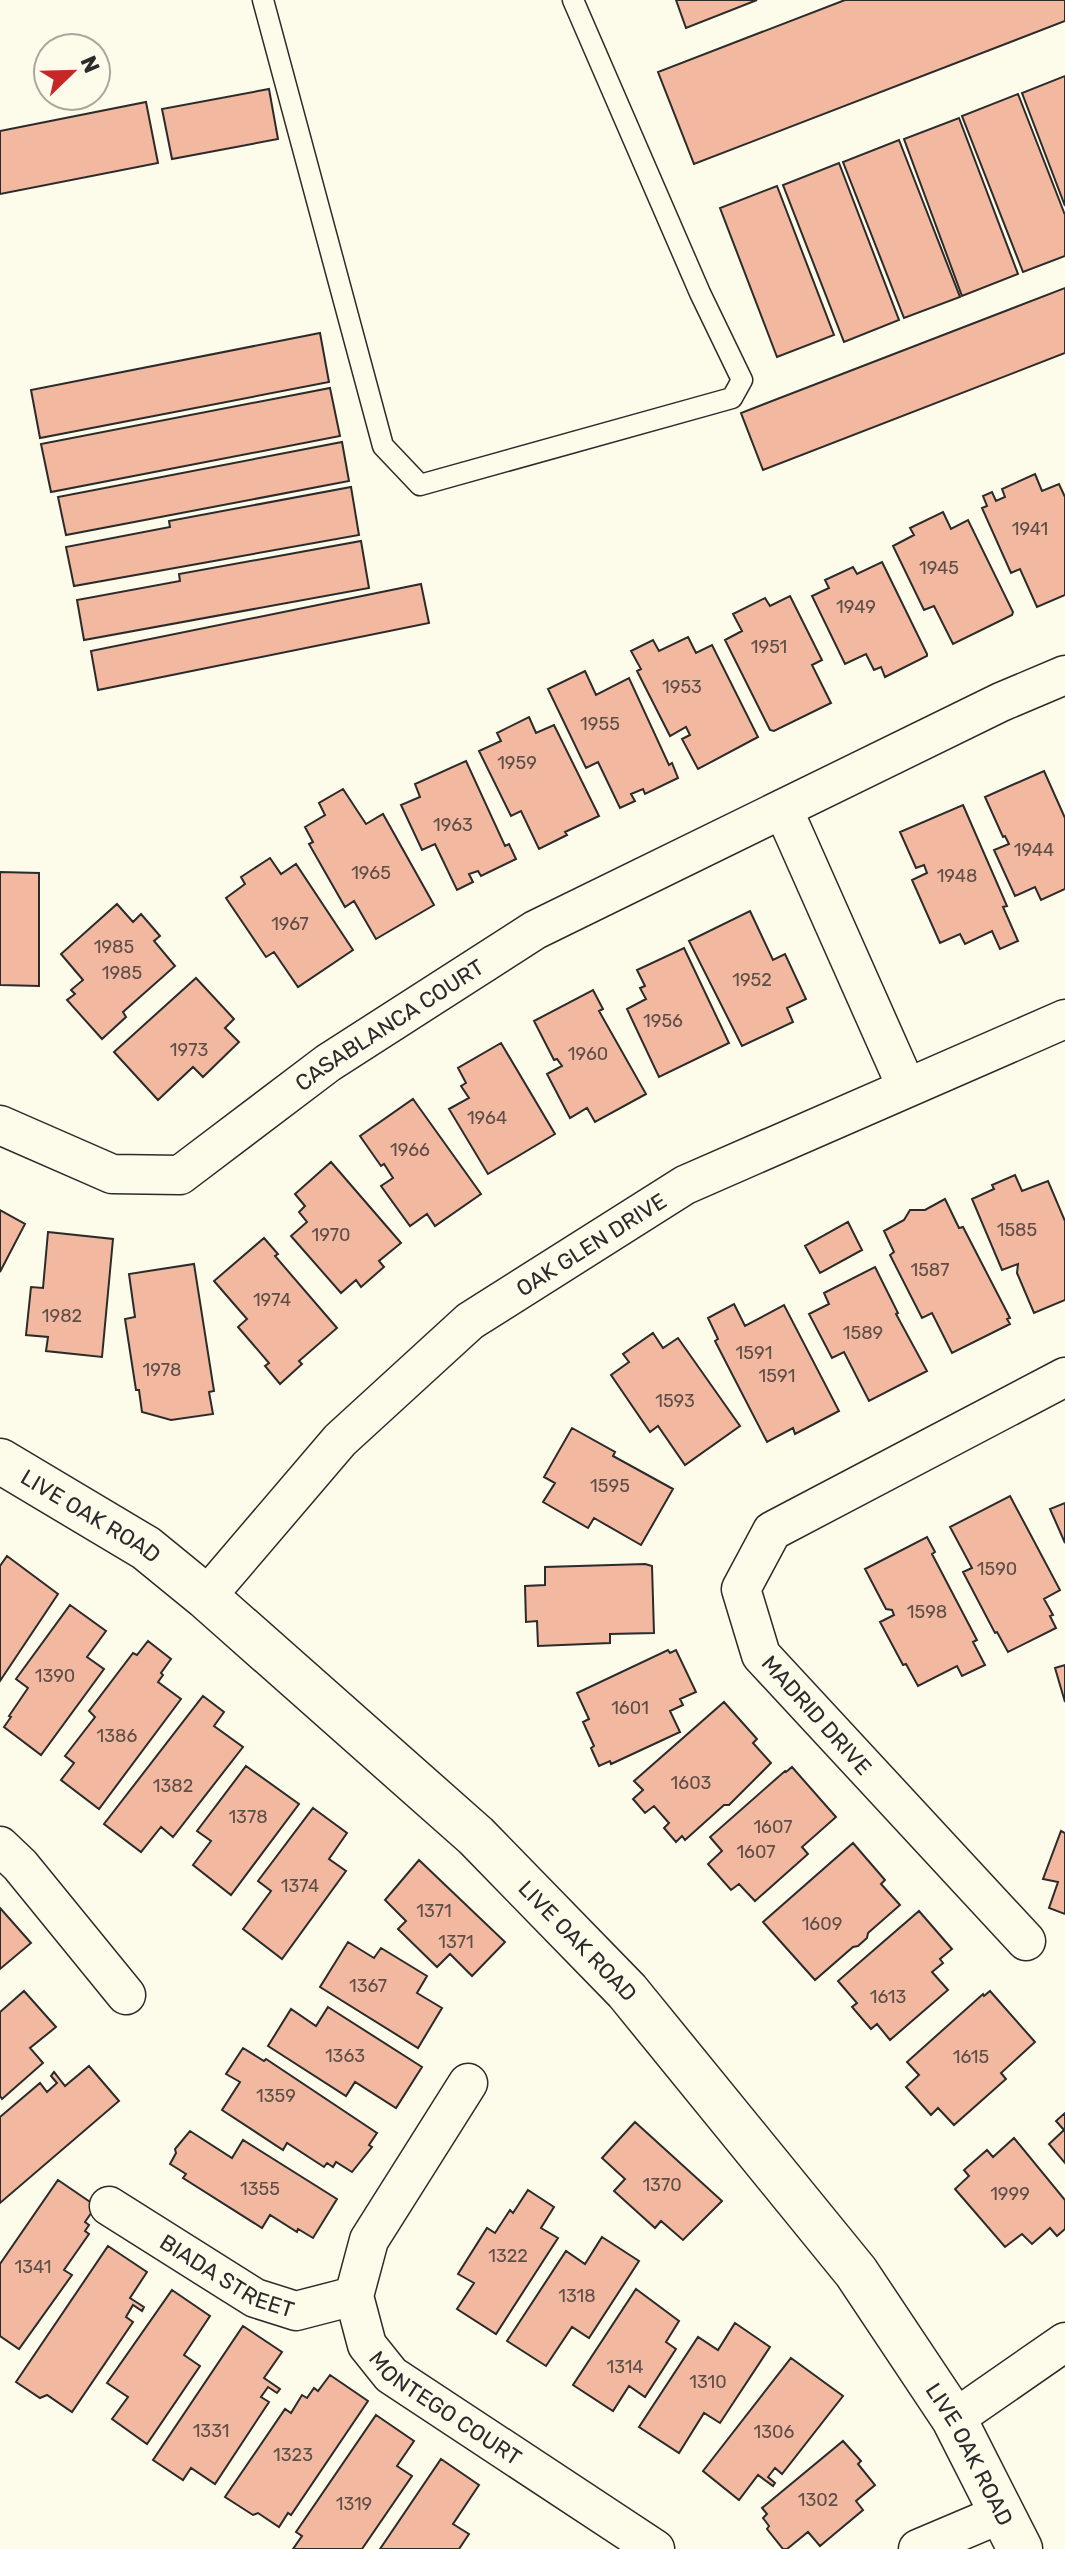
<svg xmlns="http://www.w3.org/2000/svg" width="1065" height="2549" font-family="Rubik,sans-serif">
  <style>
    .building { fill: #f2b8a0; stroke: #2b2b2b; stroke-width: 2 }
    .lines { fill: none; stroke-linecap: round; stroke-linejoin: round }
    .service-casing { stroke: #2b2b2b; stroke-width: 23 }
    .minor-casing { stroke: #2b2b2b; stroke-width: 41 }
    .tertiary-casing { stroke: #2b2b2b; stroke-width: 47 }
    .service { stroke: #fdfbea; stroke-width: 20 }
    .minor { stroke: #fdfbea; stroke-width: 38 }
    .tertiary { stroke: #fdfbea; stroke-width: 44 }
    .labels { text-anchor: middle; stroke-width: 6; stroke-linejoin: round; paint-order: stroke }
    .number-label { font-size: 18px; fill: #5d4e48 }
    .street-label { font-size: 22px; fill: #2b2b2b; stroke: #fdfbea }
  </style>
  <rect width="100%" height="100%" fill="#fdfbea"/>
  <!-- building -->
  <path class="building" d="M676,0h81l-71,28z
    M845,0h220v21l-371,143 -36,-92z
    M1065,76v130l-43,-113z
    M269,89l9,50 -106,20 -10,-50z
    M1018,94l47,121v41l-42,16 -61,-156z
    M146,102l12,61 -158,31v-63z
    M959,118l59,156 -56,22 -58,-157z
    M899,140l61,157 -56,21 -61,-156z
    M839,163l60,157 -55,22 -61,-157z
    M777,186l57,149 -57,22 -57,-149z
    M1065,288v65l-302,117 -22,-57z
    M320,333l9,49 -289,56 -9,-48z
    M330,388l10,48 -289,56 -10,-48z
    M342,442l7,39 -283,54 -8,-38z
    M1035,474l7,17 17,-7 6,13v98l-28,12 -17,-38 -9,4 -29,-65 5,-2 -4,-10 9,-4 4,9 9,-4 -3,-8z
    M351,487l8,48 -285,51 -8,-39 104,-20 -1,-6z
    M943,512l8,17 17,-9 45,92 -1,3 -59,29 -19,-38 -10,4 -31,-64 21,-11 -4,-7z
    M361,541l8,47 -285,52 -7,-40 103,-19 -1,-7z
    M882,562l45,92v2l-42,21 -4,-10 -7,3 -8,-16 -21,10 -33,-68 17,-8 -4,-8 28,-13 4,7z
    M421,584l8,39 -331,67 -7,-39z
    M790,596l32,64 -10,5 19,38 -57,28 -4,-1 -45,-90 17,-9 -9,-17 32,-16 5,8z
    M688,637l8,16 16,-8 46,92 -60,32 -16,-30 8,-4 -4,-8 -16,9 -33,-65 4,-2 -10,-18 22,-11 6,11z
    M585,671l11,24 33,-17 40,87 3,-2 6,15 -33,16 -2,-5 -12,5 4,7 -15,7 -22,-46 -12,6 -38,-79z
    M529,717l7,16 18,-8 45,91 -34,16 2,3 -28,14 -18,-38 -10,5 -32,-65 22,-10 -4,-8z
    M466,761l39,85 4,-2 7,15 -35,17 -3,-5 -9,3 4,8 -16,8 -22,-46 -13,6 -21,-45 19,-8 -5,-13z
    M1044,771l21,47v71l-24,11 -6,-13 -20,9 -21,-46 15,-6 -4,-8 -2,1 -18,-40z
    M343,789l23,35 17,-10 51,91 -58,34 -22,-38 -9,6 -36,-63 4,-2 -8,-15 20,-12 -6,-12z
    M963,805l44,101 -4,1 15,34 -18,8 -8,-18 -27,13 -5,-10 -20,9 -28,-63 15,-7 -3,-8 -8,3 -16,-36z
    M270,858l11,16 15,-10 57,86 -55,37 -24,-35 -8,5 -40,-59 19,-14 -4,-7z
    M0,872l39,1v113l-39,-1z
    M117,904l16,18 8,-8 19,22 -6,5 21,25 -52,46 3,5 -24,22 -35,-39 8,-6 -4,-4 12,-10 -22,-26z
    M750,911l23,49 12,-6 21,45 -19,9 6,14 -51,24 -53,-105z
    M684,948l45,95 -70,34 -32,-68 19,-10 -6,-11 5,-2 -8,-16z
    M196,978l38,41 -9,9 14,14 -36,35 -10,-10 -35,33 -44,-48z
    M593,990l10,19 -4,2 47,83 -51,28 -8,-14 -17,10 -23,-44 15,-8 -5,-7 -3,1 -20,-39z
    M501,1043l54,91 -67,40 -39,-65 20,-11 -8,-12 5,-3 -8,-15z
    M413,1099l68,95 -46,32 -8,-12 -17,12 -29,-40 12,-8 -9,-14 -3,2 -21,-30z
    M331,1162l70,81 -22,18 5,6 -23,20 -5,-7 -15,13 -50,-57 16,-14 -8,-10 6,-6 -10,-12z
    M1015,1175l7,16 26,-10 17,40v79l-31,13 -17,-40 1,-9 -16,6 -30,-71 22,-10 -2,-4z
    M945,1199l14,29 4,-1 47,91 -3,1 3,5 -58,29 -20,-40 -10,5 -32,-63 4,-3 -10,-21 20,-11 6,-10h15z
    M0,1210l25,14 -25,48z
    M848,1222l14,28 -42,23 -15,-27z
    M48,1232l65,7 -11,118 -56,-6 2,-14 -22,-2 5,-48 12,1z
    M264,1238l14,16 -3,2 62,72 -38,33 3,3 -22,20 -15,-18 4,-3 -31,-36 9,-8 -33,-38z
    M194,1264l20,127 -5,1 4,22 -42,6 -29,-8 -3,-22h-3l-11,-71 10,-2 -6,-43z
    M875,1267l23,46 -2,1 31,57 -58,30 -25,-49 -12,6 -23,-44 20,-10 -5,-11z
    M734,1304l11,22 39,-21 55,106 -44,23 -2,-6 -26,14 -52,-101 3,-2 -10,-21z
    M653,1333l10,15 15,-10 62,88 -55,39 -27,-39 -8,6 -39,-57 18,-13 -6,-8z
    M572,1428l43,24 -2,4 60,33 -32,56 -47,-27 -6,10 -45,-26 12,-19 -11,-6z
    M1010,1496l50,94 -16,9 9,16 -3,1 6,12 -48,24 -11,-20 -2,1 -32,-61 9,-4 -22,-41z
    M1065,1503v40l-15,-34z
    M927,1537l8,15 -3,2 45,86 -4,2 12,23 -23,11 -5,-10 -39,20 -12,-22 -3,1 -23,-43 14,-7 -2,-5 -6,-1 -21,-40z
    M7,1556l51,38 -58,87v-115z
    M645,1564l7,2 2,67 -44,1v9l-72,3 -1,-25 -11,1 -1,-36 20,-1v-18z
    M70,1605l36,26 -19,26 17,12 -63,86 -37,-28 7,-10 -2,-1 19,-28 -12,-9z
    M148,1641l23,18 -10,14 2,2 -5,7 23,17 -82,110 -38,-29 13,-17 -9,-7 30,-39 -6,-6 44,-58 4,2z
    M668,1650l2,3 6,-3 20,42 -16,7 3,6 -13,6 10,21 -69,32 -1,-3 -11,5 -8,-18 3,-2 -11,-24 6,-3 -12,-26z
    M1065,1665v37l-10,-34z
    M203,1696l21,16 -10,14 29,21 -70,90 -12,-10 -20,25 -37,-28z
    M724,1702l33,37 -4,4 18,20 -42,42h-5l-39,35 -3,-4 -6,6 -12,-14 5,-5 -15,-17 -9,7 -12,-14 10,-9 -9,-9z
    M246,1766l53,38 -68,91 -38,-30 18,-24 -14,-10z
    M792,1767l44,50 -34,30 6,7 -53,47 -16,-17 -8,6 -23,-26 14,-13 -12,-14 75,-66 1,1z
    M313,1808l34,25 -18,26 17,12 -64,88 -39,-30 28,-38 -13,-10z
    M1061,1831l4,2v81l-16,-6 9,-26 -15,-3z
    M853,1843l32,37 -4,4 19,21 -32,28 -1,5 -9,8 -5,1 -38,33 -52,-58z
    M419,1860l86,82 -33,34 -22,-22 -13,13 -39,-38 8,-8 -21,-21z
    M0,1908l31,35 -31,26z
    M919,1911l33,38 -12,10 3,4 -11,9 16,18 -58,50 -13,-16 -6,5 -19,-22 5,-4 -19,-22z
    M348,1942l26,16 7,-10 46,28 -10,17 25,15 -24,40 -98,-61z
    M24,1991l32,36 -26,21 13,15 -41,36 -2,-3v-84z
    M990,1991l45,51 -34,31 5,6 -52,46 -16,-17 -7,7 -25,-28 13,-12 -12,-13 76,-68 1,2z
    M328,2007l94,60 -26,41 -41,-26 -9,14 -78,-50 23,-37 25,17z
    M243,2048l21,13 2,-2 111,74 -8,12 3,2 -20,25 -16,-10 -3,5 -6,-4 -3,4 -37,-24 -4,7 -61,-40 18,-28 -14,-8z
    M89,2066l30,35 -119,102v-86l40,-34 7,9 10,-9 -6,-7 3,-4 11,14z
    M1065,2113v50l-16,-19 15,-14 -8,-9z
    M635,2122l87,79 -39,39 -22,-19 -6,7 -41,-37 11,-12 -23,-21z
    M190,2131l42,27 11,-18 94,59 -24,39 -15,-9 -1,3 -27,-17 -8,13 -79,-50 3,-4 -16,-10 6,-11 -1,-4z
    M1014,2138l51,62v29l-8,7 -7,-8 -18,16 -10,-10 -17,13 -50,-58 14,-13 -5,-6 23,-20 6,7z
    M58,2180l38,26 -11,16 4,3 -4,6 4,3 -25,36 8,5 -53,74 -19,-13v-72z
    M528,2190l26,17 -13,21 17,10 -62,96 -39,-25 17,-26 -16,-9 29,-46 8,5 15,-23 3,3z
    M602,2237l37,24 -50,77 -17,-11 -26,39 -39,-25 59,-90 19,13z
    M108,2246l39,26 -17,26 14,9 -2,4 -9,-6 -7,12 7,5 -61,90 -25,-17 -7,3 -24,-16z
    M636,2289l43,32 -13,21 10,7 -31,48 -16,-11 -16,25 -40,-26z
    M172,2290l38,26 -26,39 16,11 -53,78 -35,-25 16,-22 -21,-14z
    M735,2323l35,24 -50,76 -16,-10 -25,40 -40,-26 59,-90 20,13z
    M243,2326l39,26 -18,26 16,11 -3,4 -9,-6 -7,10 8,5 -54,82 -24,-16 -8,12 -30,-20z
    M791,2358l52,38 -61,78 -7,-6 -7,9 7,6 -2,3 -15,-11 -19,25 -36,-29z
    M330,2375l38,26 -77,114 -3,-2 -9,14 -21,-14 -5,2 -28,-18 60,-88 6,4 11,-18 5,3 7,-10 4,3z
    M376,2415l38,26 -17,25 15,10 -50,73h-69l9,-13 -6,-4z
    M843,2441l18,20 -3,3 17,21 -19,16 7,9 -43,36 -12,-14 -21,17h-4l-16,-20 2,-3 -6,-8 4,-4 -5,-6z
    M441,2459l38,26 -26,39 16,10 -10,15h-79z"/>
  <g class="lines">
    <defs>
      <path id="service" d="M263,0l120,446 37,39 312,-87 10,-18 -42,-87 -127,-293"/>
      <g id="minor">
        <path d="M783,809l123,277"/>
        <path id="s1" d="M0,1125l112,49 68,1 148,-112 207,-133 466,-228 64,-27"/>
        <path id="s2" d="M206,1597l134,-157 130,-119 215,-136 380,-166"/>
        <path d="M0,1846l20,19 106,130"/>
        <path d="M1026,1941l-265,-286 -20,-66 31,-58 293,-154"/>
        <path id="s3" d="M468,2083l-99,157 -15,56 13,49 24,30 264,174"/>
        <path id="s4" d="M109,2206l146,92 41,13 58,-15"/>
        <path d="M954,2419l111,-77"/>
        <path d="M918,2549l85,-36"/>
      </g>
      <g id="tertiary">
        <path id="s5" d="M0,1461l146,87 60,49 270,239 151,155 229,281 98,147 66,130"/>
      </g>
    </defs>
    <!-- service casing -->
    <use href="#service" class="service-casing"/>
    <!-- minor casing -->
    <use href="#minor" class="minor-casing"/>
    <!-- tertiary casing -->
    <use href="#tertiary" class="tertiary-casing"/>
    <!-- service -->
    <use href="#service" class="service"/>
    <!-- minor -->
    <use href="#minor" class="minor"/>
    <!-- tertiary -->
    <use href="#tertiary" class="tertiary"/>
  </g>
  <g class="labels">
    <!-- number labels -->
    <g class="number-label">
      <text x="1030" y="535">1941</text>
      <text x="939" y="574">1945</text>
      <text x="856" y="613">1949</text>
      <text x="769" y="653">1951</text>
      <text x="682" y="693">1953</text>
      <text x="600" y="730">1955</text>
      <text x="517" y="769">1959</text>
      <text x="453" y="831">1963</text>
      <text x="1034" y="856">1944</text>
      <text x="371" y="879">1965</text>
      <text x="957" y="882">1948</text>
      <text x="290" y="930">1967</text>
      <text x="114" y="953">1985</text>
      <text x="122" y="979">1985</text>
      <text x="752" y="986">1952</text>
      <text x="663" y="1027">1956</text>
      <text x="189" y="1056">1973</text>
      <text x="588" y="1060">1960</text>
      <text x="487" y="1124">1964</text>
      <text x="410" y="1156">1966</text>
      <text x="1017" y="1236">1585</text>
      <text x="331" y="1241">1970</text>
      <text x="930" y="1276">1587</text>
      <text x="272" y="1306">1974</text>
      <text x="62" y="1322">1982</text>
      <text x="863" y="1339">1589</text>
      <text x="754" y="1359">1591</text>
      <text x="162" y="1376">1978</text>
      <text x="777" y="1382">1591</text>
      <text x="675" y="1407">1593</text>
      <text x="610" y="1492">1595</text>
      <text x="997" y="1575">1590</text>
      <text x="927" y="1618">1598</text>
      <text x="55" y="1682">1390</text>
      <text x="630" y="1714">1601</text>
      <text x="117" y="1742">1386</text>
      <text x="691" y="1789">1603</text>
      <text x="173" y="1792">1382</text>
      <text x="248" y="1823">1378</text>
      <text x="773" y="1833">1607</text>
      <text x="756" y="1858">1607</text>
      <text x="300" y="1892">1374</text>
      <text x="434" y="1917">1371</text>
      <text x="822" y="1930">1609</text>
      <text x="456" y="1948">1371</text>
      <text x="368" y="1992">1367</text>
      <text x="888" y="2003">1613</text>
      <text x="345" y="2062">1363</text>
      <text x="971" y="2063">1615</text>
      <text x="276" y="2102">1359</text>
      <text x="662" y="2191">1370</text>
      <text x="260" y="2195">1355</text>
      <text x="1010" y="2200">1999</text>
      <text x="508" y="2262">1322</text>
      <text x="33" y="2273">1341</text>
      <text x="577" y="2302">1318</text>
      <text x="625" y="2373">1314</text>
      <text x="708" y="2388">1310</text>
      <text x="211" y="2437">1331</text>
      <text x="774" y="2438">1306</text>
      <text x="293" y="2461">1323</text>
      <text x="818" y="2506">1302</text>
      <text x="354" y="2510">1319</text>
    </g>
    <!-- street labels -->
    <g class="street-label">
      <text dy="8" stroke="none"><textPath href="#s1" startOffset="448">CASABLANCA COURT</textPath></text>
      <text dy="8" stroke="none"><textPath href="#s2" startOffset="526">OAK GLEN DRIVE</textPath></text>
      <text dy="8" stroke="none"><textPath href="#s5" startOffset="106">LIVE OAK ROAD</textPath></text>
      <text transform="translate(817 1715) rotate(48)" y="8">MADRID DRIVE</text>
      <text dy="8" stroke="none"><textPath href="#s5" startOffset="754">LIVE OAK ROAD</textPath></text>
      <text dy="8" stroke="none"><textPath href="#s4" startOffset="138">BIADA STREET</textPath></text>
      <text dy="8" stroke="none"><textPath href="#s3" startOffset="396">MONTEGO COURT</textPath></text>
      <text dy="8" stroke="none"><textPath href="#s5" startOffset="1402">LIVE OAK ROAD</textPath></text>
    </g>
  </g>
  <!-- north arrow -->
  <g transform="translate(72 72) rotate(67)"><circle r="38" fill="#fdfbea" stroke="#a9a89e" stroke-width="2"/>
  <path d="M0-6L14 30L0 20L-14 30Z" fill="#c62828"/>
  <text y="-12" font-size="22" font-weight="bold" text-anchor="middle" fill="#2b2b2b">N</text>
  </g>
</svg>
